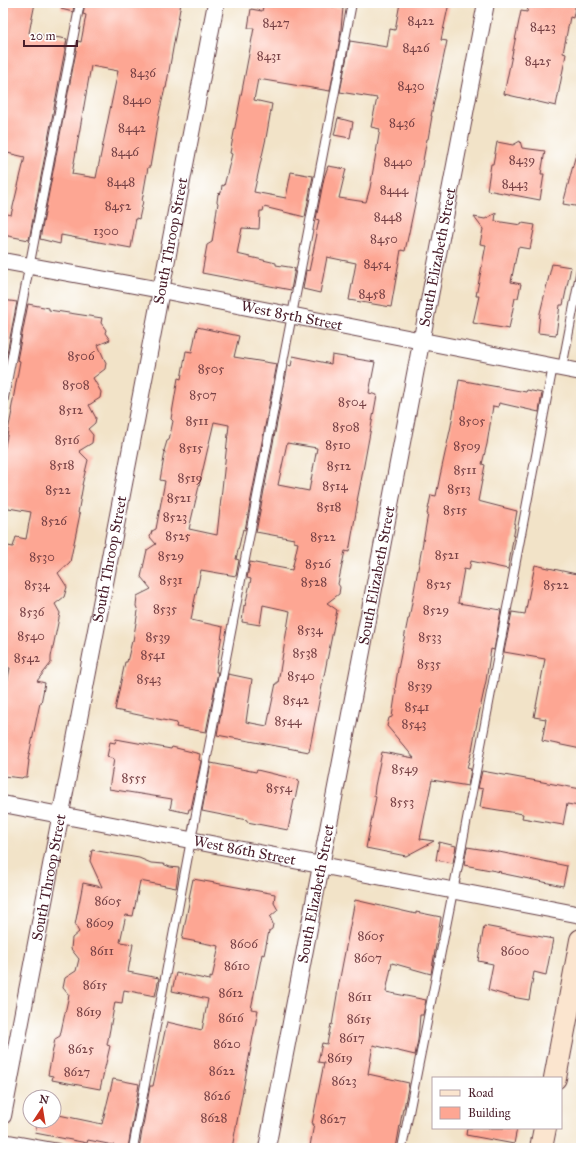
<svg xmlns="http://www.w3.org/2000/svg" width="584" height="1151" font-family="'IM FELL Great Primer',serif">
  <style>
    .building { fill: #fda693; fill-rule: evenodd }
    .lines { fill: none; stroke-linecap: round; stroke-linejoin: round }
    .lane-casing { stroke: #633c43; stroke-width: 10 }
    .street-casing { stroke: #633c43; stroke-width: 18 }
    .secondary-casing { stroke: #633c43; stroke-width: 24 }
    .lane { stroke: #fff; stroke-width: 8 }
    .street { stroke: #fff; stroke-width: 16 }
    .secondary { stroke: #fbe5cf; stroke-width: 22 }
    .labels { text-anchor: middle; stroke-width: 3; stroke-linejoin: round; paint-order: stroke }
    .number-label { font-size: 13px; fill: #774145 }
    .street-label { font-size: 15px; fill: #4a1f2b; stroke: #fff }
  </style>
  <rect width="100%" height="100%" fill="#fff"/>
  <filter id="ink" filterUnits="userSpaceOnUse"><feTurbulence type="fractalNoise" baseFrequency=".025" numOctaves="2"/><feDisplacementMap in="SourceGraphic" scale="8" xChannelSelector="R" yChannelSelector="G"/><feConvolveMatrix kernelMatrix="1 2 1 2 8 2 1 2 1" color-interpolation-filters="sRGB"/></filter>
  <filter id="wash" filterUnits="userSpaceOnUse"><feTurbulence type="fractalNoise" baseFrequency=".012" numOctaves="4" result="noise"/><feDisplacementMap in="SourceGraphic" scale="16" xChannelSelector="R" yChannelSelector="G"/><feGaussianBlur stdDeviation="0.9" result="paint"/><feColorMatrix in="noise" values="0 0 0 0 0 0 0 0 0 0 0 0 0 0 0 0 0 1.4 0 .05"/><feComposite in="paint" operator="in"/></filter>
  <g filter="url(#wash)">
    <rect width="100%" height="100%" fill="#f2e3c8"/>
    <g id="blocks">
      <!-- building -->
      <path class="building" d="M3,3h32l-6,30 38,6 -38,201 -26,-5v-22l8,2 14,-58 -22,-5z
        M61,3h13l-1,9 -12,-3z
        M85,3h96l-15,85h-1l-6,26 -9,53h-2l-6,34h1l-4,18 -3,-1 -5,30 -70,-13 -1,9 -20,-5 38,-198 3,1 5,-27 -3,-1zM91,66l27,5 -22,107 -24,-4z
        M264,3h41l38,5 -3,31 -10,52 -72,-12 -4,21 18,4 -6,34 -12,54 32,6 5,-26 22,4 -8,41 -41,-10 -1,4h-3l-1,18 -17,-1 -5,26 39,9v2l19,3 -4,22 -89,-17 5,-28 5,-3 6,-39 -1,-1 1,-8 3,-1 1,-8 2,1 8,-32 -2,-1 24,-125h-6l3,-19 11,2z
        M400,3h49l-8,37 6,1 -16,75h1l-4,23h-1l-12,65 -10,47 -4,-1 -10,57 -42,-7 7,-37 -29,-6 -7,36 -17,-4 3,-19 3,1 8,-37h-1l3,-14 -3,-1 8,-41 4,-12 18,3 -7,29 27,4 4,-14 10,-59 -9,-2 6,-29 -37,-6 10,-51 37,6 3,-18 5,1z
        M529,3h47l-3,15 -3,-1 -7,36 3,1 -10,52 -52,-12 17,-83 6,1z
        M338,118l15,4 -3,16 -16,-3z
        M520,141l2,7 23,3 -4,23h3l-4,26 -53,-10 4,-26h2l4,-22 16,3z
        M576,154l5,1v52l-18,-3z
        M496,213l-1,8 26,4 1,-2 13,2 -5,24 -12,-2 -7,35 10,2 -3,14h-3l-6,31 -36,-6 6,-27h-3l10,-51 -6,-1 3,-15 -9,-12 11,2z
        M552,264l19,3 -8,38h-3l-4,30 -18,-2 2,-20z
        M3,300l14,2 -11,56 -3,-1z
        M28,304l21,4v2l53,8 -1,5 5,7 -1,3 5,7 -12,5 8,18 -1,6 -12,9 8,14 -1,6 -11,7 7,13 -1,5 -7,6 5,6 -1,8 -13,8 9,9 -6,25h1l-5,28 2,1 -10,48 -12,11 9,14 -3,10 -9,7 5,9 -9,44v6l-14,18 8,2 -4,20h-1l-12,57h1l-2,17h-4l-1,1 -19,-2v-72l7,-36 -7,-1v-122l10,2 3,-10 10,2 5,-27 -28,-5v-51l9,-45h-1l9,-50 -3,-1z
        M197,327l42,9 -5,21 43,7 -32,166 -2,-1 -7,30 3,1 -3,16 -35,-6 -7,33 -3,17 32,7 -7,45h2l-12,60 -30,-5 1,-4 -62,-13 10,-48h2l5,-21h1l5,-30 -2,-5 1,-10 14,-7 -10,-12 6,-27 9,-6 -6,-7 2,-6 4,-2 9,-48 -5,-1 5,-28 -1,-1 3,-10 2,-1 4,-19 -2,-2 7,-41 3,1 5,-28 6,1zM214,422l15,3 -12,110 -28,-6z
        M332,355l43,7 -6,31 8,2 -16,86 -4,20h1l-9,51 -4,-1 -7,33 2,3 -1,7 -12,9 10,7 -28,142 -92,-17 11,-61 24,5 -6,43 21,4 9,-43h2l12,-72 -27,-6 -3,20 -18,-3 2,-17 1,1 6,-27 -4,-1 3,-16 42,8 6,-27 -4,-1v-3l-38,-7 32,-167 3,1 2,-10 38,8zM287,443l30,5 -8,43 -31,-6z
        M459,380l67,12 1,-2 15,3 -3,19 -40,-9 -1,4 -5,-1 -6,38 -5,20 3,1 -7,36 39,10 -3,17h1l-7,41 -37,-8 -2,9 -5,-1 -6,34 43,7 -7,40 -3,-1 -5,32 -10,47 -4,22 -5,18 4,1 -3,17 -36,-6 -12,59 14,2 -28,15 -40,-8 10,-51 -2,-1 1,-10 7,-34 32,6 -27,-32 2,-8 3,-1 4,-27 -1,-1 3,-20 10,-50h1l19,-105h-1l4,-19 5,1 4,-20 11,-50z
        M535,565l46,10v174l-39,-8 4,-22 -12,-2 11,-58 -41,-7 8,-40 13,2z
        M116,739l55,10 1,-2 28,7 -1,6 2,1 -10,48h-2l-1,4 -18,-4 2,-10 -63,-10 5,-30 -7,-2 3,-15 5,1z
        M211,763l45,9 1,-2 42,10 -4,20h-1l-6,30 -41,-8v-2l-45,-9z
        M482,771l99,18 -2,17 -12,-2 -4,21 -41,-7 1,-4 -43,-7 3,-18 -5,-1z
        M439,842l17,4 -3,17 -17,-3z
        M467,847l32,5 68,14 -4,20 -63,-13 1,-1 -37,-7z
        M92,850l47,8 12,5 12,1 7,3 9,1 -3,20 -36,-7 -7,35 -7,-1 -6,27 13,2 -5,28 31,6 -4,18 -31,-6 -2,13 -7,-1 -8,43 3,1 -10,43 -48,-9 1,-4 -5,-1 7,-36 5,-3 9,-41 -6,-7 2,-10 11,-7 3,-12 -8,-10 1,-11 7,-6 -4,-7 8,-42 19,4 -12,-26z
        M193,879l82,15 -1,9 4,7 -8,7 3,7 -1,5 -3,2 -5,24 -2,-1 -11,55 7,1 -26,138h-93l11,-62h3l14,-64 35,8 6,-31 -36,-8 4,-18 34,7v-3l2,1 7,-32 -37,-7 8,-41h-1z
        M355,900l61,14v-2l25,5 -10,57 -39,-11 -6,29 40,8 -3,15h-3l-2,25 -3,15 -42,-10 -5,29 41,9 -5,25h-1l-7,40h-73l-13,-2 4,-22h-2l12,-61 -6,-1 4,-19 5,1 4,-20 1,1 7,-42z
        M484,926l69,13 -7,36 -12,-3 -5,28 -17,-3 -24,-7 5,-26 -15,-3z
        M113,1079l26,5 -11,64 -40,-8 -1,3 -52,-10 3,-12h16v-7l48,10z
        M467,1128h50l-3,16 -48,-9z"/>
    </g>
  </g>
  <g filter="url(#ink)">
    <use href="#blocks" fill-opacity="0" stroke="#633c43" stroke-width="1"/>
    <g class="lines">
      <defs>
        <path id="lane" d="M562,368l19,-99
          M3,403l77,-400
          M3,1138l55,10
          M133,1148l58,-308 161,-837
          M402,1148l56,-282 95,-500"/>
        <g id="street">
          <path id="s1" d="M3,261l158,29 420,82"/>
          <path id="s2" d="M3,804l578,111"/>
          <path id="s3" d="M3,1116l213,-1113"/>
          <path id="s4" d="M267,1148l219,-1145"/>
        </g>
        <path id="secondary" d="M555,1078l26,-138
          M541,1148l4,-20"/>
      </defs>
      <!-- lane casing -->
      <use href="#lane" class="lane-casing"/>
      <!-- street casing -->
      <use href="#street" class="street-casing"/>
      <!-- secondary casing -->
      <use href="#secondary" class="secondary-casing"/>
      <!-- lane -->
      <use href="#lane" class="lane"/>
      <!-- street -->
      <use href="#street" class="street"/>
      <!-- secondary -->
      <use href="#secondary" class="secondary"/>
    </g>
  </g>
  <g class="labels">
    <!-- number labels -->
    <g class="number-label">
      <text x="421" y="25">8422</text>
      <text x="276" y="27">8427</text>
      <text x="543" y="31">8423</text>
      <text x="416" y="52">8426</text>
      <text x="269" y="60">8431</text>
      <text x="538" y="65">8425</text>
      <text x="143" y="77">8436</text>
      <text x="411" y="90">8430</text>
      <text x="137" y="104">8440</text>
      <text x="402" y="127">8436</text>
      <text x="132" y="132">8442</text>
      <text x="125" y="156">8446</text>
      <text x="522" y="164">8439</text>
      <text x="398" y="166">8440</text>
      <text x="121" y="186">8448</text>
      <text x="515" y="188">8443</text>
      <text x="394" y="194">8444</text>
      <text x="118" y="210">8452</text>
      <text x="388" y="221">8448</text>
      <text x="106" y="235">1300</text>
      <text x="384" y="243">8450</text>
      <text x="377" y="268">8454</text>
      <text x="372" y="298">8458</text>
      <text x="81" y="360">8506</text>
      <text x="211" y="373">8505</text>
      <text x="76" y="389">8508</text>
      <text x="203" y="399">8507</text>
      <text x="352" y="406">8504</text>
      <text x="71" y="414">8512</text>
      <text x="197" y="425">8511</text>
      <text x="472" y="425">8505</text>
      <text x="346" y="431">8508</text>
      <text x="67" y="444">8516</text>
      <text x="338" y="449">8510</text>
      <text x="467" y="450">8509</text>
      <text x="191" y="452">8515</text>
      <text x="62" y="469">8518</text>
      <text x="339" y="470">8512</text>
      <text x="465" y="474">8511</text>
      <text x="190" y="482">8519</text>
      <text x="335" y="490">8514</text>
      <text x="459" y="493">8513</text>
      <text x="58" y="494">8522</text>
      <text x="179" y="502">8521</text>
      <text x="329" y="511">8518</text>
      <text x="455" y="514">8515</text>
      <text x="175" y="521">8523</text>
      <text x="54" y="525">8526</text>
      <text x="178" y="540">8525</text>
      <text x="323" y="541">8522</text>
      <text x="447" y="559">8521</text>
      <text x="171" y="560">8529</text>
      <text x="42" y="561">8530</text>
      <text x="318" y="568">8526</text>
      <text x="171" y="584">8531</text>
      <text x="314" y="586">8528</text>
      <text x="439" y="588">8525</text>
      <text x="37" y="589">8534</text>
      <text x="556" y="589">8522</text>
      <text x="165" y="613">8535</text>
      <text x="436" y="614">8529</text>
      <text x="32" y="616">8536</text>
      <text x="310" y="634">8534</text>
      <text x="31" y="640">8540</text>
      <text x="158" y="641">8539</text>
      <text x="430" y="641">8533</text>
      <text x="305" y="657">8538</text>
      <text x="153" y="659">8541</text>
      <text x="27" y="662">8542</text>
      <text x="429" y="668">8535</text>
      <text x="301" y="680">8540</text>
      <text x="149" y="683">8543</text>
      <text x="420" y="690">8539</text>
      <text x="296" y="704">8542</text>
      <text x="417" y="711">8541</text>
      <text x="288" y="725">8544</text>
      <text x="414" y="728">8543</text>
      <text x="405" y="773">8549</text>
      <text x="134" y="782">8555</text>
      <text x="279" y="792">8554</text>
      <text x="402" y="806">8553</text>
      <text x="108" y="905">8605</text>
      <text x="100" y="927">8609</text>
      <text x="371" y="940">8605</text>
      <text x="244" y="948">8606</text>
      <text x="102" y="955">8611</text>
      <text x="515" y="955">8600</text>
      <text x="368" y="962">8607</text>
      <text x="237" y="970">8610</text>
      <text x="95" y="989">8615</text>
      <text x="231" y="997">8612</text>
      <text x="360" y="1001">8611</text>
      <text x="89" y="1016">8619</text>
      <text x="231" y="1022">8616</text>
      <text x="359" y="1023">8615</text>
      <text x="352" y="1042">8617</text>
      <text x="227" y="1048">8620</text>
      <text x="81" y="1053">8625</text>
      <text x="340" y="1062">8619</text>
      <text x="222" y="1075">8622</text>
      <text x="77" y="1076">8627</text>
      <text x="344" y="1085">8623</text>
      <text x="217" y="1100">8626</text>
      <text x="214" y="1122">8628</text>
      <text x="333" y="1123">8627</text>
    </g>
    <!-- street labels -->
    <g class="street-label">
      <text dy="5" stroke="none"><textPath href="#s3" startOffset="891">South Throop Street</textPath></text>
      <text dy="5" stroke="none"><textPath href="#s4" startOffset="907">South Elizabeth Street</textPath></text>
      <text dy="5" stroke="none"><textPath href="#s1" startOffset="294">West 85th Street</textPath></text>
      <text dy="5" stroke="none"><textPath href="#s3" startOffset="567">South Throop Street</textPath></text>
      <text dy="5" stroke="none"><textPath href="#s4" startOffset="583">South Elizabeth Street</textPath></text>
      <text dy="5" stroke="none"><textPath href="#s2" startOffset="246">West 86th Street</textPath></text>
      <text dy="5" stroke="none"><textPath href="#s3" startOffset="243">South Throop Street</textPath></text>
      <text dy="5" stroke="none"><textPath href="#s4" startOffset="259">South Elizabeth Street</textPath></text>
    </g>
  </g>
  <!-- margin -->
  <rect width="584" height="1151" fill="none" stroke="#fff" stroke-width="16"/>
  <!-- legend -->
  <rect x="432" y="1077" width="130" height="52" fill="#ffffff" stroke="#b7a5aa"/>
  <rect x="440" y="1090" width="20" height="6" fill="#fbe5cf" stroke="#b7a5aa"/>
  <text x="468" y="1097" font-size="12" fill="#4a1f2b">Road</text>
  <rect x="440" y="1107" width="20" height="12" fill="#fda693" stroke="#b7a5aa"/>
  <text x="468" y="1117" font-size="12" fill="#4a1f2b">Building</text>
  <!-- north arrow -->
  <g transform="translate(42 1109) rotate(12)"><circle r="19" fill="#ffffff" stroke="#b7a5aa"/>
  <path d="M0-3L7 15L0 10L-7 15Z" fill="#c8321e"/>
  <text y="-6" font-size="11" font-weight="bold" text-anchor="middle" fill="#4a1f2b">N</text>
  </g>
  <!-- scale -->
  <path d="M24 40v6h53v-6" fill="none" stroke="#4a1f2b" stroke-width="2"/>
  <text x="30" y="40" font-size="12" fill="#4a1f2b" stroke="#ffffff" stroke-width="3" paint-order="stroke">20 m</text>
</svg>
